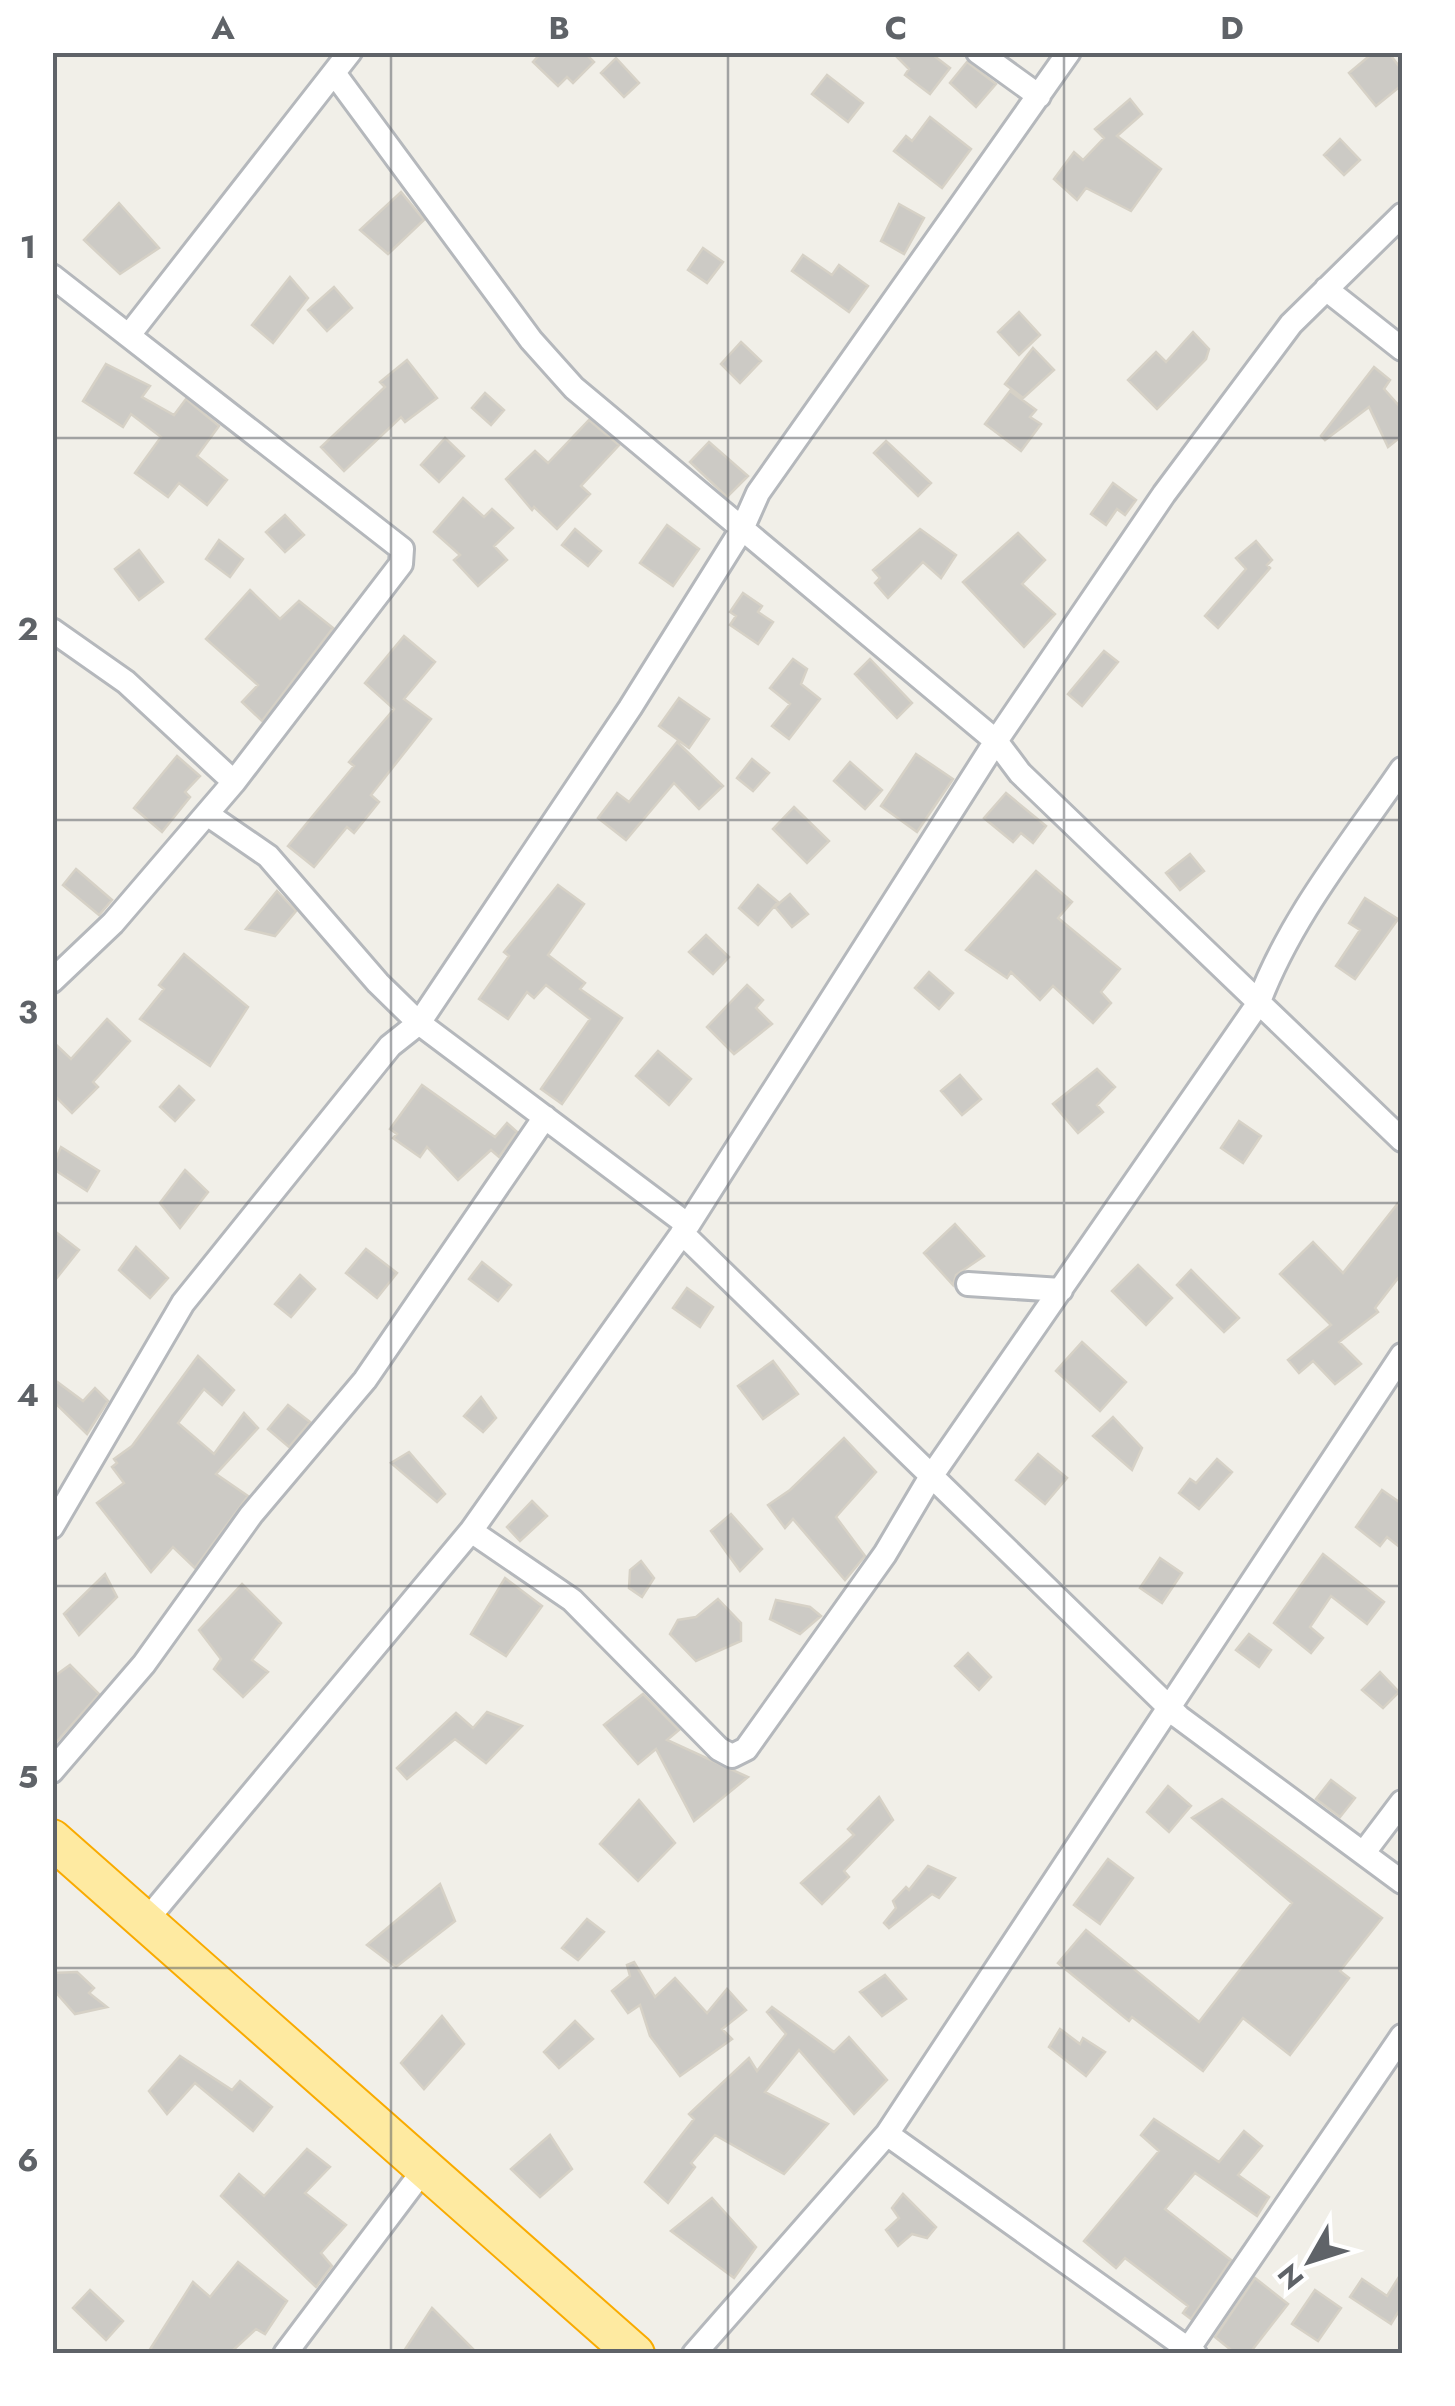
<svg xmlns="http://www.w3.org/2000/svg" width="1455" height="2406" font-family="Jost,sans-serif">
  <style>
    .building { fill: #cccac5; stroke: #d6d1c6; stroke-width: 2.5 }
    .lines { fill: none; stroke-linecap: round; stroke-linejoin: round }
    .minor-casing { stroke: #b5b8bc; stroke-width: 28 }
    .trunk-casing { stroke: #f9ab00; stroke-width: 42 }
    .minor { stroke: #fff; stroke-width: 22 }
    .trunk { stroke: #feeaa1; stroke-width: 38 }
    .grid { fill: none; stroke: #5f6368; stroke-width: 2.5; stroke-opacity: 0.55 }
    .neatline { fill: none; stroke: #5f6368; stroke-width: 4 }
    .grid-label { font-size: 32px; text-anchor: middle; font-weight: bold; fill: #5f6368 }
  </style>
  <rect width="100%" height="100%" fill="#f1efe8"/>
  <!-- building -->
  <path class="building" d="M542,52h42l10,10 -21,21 -6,-6 -9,9 -25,-24z
    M892,52h37l21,16 -20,26 -25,-19 4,-6z
    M1374,52h14l14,18v15l-26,21 -27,-33z
    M616,58l23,25 -15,14 -23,-24z
    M967,62l29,22 -20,23 -26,-24z
    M827,75l36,28 -15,19 -36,-28z
    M1130,99l12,15 -25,22 44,33 -30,42 -45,-23 -9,12 -23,-21 20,-27 9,8 21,-22 -9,-9z
    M930,117l41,32 -29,39 -48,-37 12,-15 6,5z
    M1340,139l20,21 -16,15 -20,-20z
    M401,192l23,28 -36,34 -28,-24z
    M119,203l40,45 -39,26 -36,-34z
    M899,204l25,14 -20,36 -23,-13z
    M703,248l20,14 -16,21 -19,-13z
    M803,255l29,20 7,-10 29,21 -19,26 -57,-41z
    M290,277l18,21 -35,45 -21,-18z
    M334,287l18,21 -25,23 -19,-21z
    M1019,312l21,23 -21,20 -21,-23z
    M1193,332l16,17 -3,10 -49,50 -29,-29 28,-28 10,10z
    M741,342l20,19 -21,22 -19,-19z
    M1033,348l21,22 -31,28 -18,-14z
    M407,360l30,38 -32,24 -4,-5 -57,54 -23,-24 64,-60 -5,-5z
    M106,364l44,22 -8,11 32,18 12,-16 33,27 -22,30 30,24 -20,25 -28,-22 -11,14 -33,-24 26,-36 -30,-23 -8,13 -40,-26z
    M1374,367l16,13 -6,9 18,20v27l-14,11 -19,-40 -44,33 -4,-4z
    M1010,391l26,19 -6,7 11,7 -20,27 -36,-27z
    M485,393l19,17 -13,15 -19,-17z
    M589,420l30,25 -38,41 9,8 -33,35 -23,-22 -2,3 -26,-31 29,-28 13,12z
    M445,438l19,18 -25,26 -18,-17z
    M886,441l45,42 -13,13 -44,-43z
    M709,442l39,34 -21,21 -37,-35z
    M1113,483l23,17 -11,15 -8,-6 -11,16 -15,-11z
    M463,498l21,19 8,-8 21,19 -19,18 13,14 -29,26 -24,-26 6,-5 -26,-23z
    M285,515l19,20 -19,17 -19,-20z
    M667,525l32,24 -26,37 -33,-23z
    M575,529l26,22 -13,15 -26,-21z
    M920,529l36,26 -15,23 -18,-16 -35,36 -13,-15 5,-5 -7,-8z
    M1018,533l27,27 -23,24 33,30 -31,33 -61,-65z
    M219,540l24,19 -13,18 -24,-18z
    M1256,541l16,19 -5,5 3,3 -52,60 -13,-12 41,-47 -10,-11z
    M139,550l24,32 -24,18 -24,-31z
    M250,590l30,29 19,-18 34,27 -71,93 -20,-19 16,-17 -52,-46z
    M743,593l19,13 -4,6 15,10 -15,22 -28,-19 6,-9 -6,-4z
    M404,636l31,26 -31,37 27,20 -60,76 8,7 -25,31 -7,-6 -33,40 -26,-21 66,-80 -5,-4 45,-53 -29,-26z
    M1104,651l14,11 -36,44 -14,-12z
    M793,659l14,10 -6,15 19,15 -31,40 -17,-13 18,-22 -20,-16z
    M870,659l42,44 -15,15 -42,-44z
    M679,698l30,21 -20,29 -30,-22z
    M677,742l46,44 -24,23 -25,-26 -48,57 -28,-22 19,-25 12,9z
    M916,754l37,25 -36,53 -36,-26z
    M177,756l23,20 -15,16 5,5 -28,35 -28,-24z
    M752,759l17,14 -16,18 -16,-13z
    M850,762l32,28 -17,19 -31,-28z
    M1006,793l40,33 -13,17 -12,-10 -8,9 -29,-24z
    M794,807l35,34 -22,22 -34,-34z
    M1190,854l14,17 -24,19 -14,-17z
    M76,869l36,31 -13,15 -36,-30z
    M1036,871l36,31 -14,16 62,51 -19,23 10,11 -18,20 -40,-37 -13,14 -29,-28 -4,6 -41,-28z
    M558,885l26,19 -36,51 37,28 -5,6 42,29 -60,86 -21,-15 49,-70 -44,-34 -12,13 -7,-6 -19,27 -29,-20 30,-43 -5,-4z
    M758,885l20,17 -20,23 -19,-17z
    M277,891l19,20 -21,25 -29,-7z
    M790,894l18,20 -16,13 -17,-20z
    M1365,898l33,21 -43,60 -19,-13 24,-36 -11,-7z
    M706,935l23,22 -16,17 -24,-22z
    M184,954l64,53 -38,59 -70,-47 24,-30 -5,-4z
    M929,972l24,21 -14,16 -24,-21z
    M747,985l16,15 -7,8 16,16 -38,30 -27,-27z
    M107,1019l23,22 -37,41 5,5 -26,26 -20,-20v-52l19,18z
    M658,1051l33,28 -22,26 -33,-29z
    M1097,1069l18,18 -18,18 6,7 -25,21 -25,-29z
    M960,1075l21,24 -19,16 -21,-24z
    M422,1085l73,52 12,-14 10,9 -18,25 -8,-7 -33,30 -31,-33 -7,10 -27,-19 4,-4 -7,-5z
    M179,1086l15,14 -19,21 -15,-14z
    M1239,1121l22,15 -18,27 -22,-15z
    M61,1147l38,24 -12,20 -35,-23z
    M185,1170l23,22 -28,36 -20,-25z
    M1402,1198v75l-27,35 3,4 -39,30 22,22 -26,20 -22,-23 -14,12 -11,-13 43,-35 -51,-51 33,-32 30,31z
    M955,1224l29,32 -28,19 -3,10 -29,-32z
    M52,1229l27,21 -27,34z
    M136,1247l32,31 -18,20 -31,-28z
    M366,1249l31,24 -20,25 -31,-25z
    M482,1262l29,23 -13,16 -29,-22z
    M1138,1265l34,33 -26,27 -34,-34z
    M1191,1270l48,48 -15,14 -47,-47z
    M300,1275l15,14 -24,28 -16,-13z
    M687,1288l26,19 -13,20 -27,-19z
    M1082,1342l44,40 -26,29 -44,-40z
    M198,1356l36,34 -12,15 -18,-16 -26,34 36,31 30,-41 14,15 -42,46 32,22 -53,72 -22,-21 -22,25 -54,-69 27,-20 -12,-16 5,-4 -3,-4 18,-13z
    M773,1361l25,33 -35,25 -25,-33z
    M52,1378l31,23 12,-13 13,13 -21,33 -35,-34z
    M481,1397l15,21 -13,14 -19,-16z
    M288,1405l22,17 -21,25 -21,-18z
    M1113,1417l29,31 -10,22 -39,-34z
    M844,1438l32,34 -40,45 29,39 -20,24 -52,-61 -8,9 -17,-23 22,-15z
    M409,1452l36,42 -8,8 -46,-39z
    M1038,1454l29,24 -22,26 -29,-24z
    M1217,1459l15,13 -33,37 -20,-16 11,-14 6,4z
    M1382,1490l20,14v45l-15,-12 -7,9 -24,-19z
    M532,1501l15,15 -27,25 -13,-14z
    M731,1514l31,35 -22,22 -29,-40z
    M1323,1554l61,48 -17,22 -36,-28 -21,31 13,11 -12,15 -37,-30z
    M1160,1558l22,15 -20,30 -22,-15z
    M641,1561l13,17 -12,19 -13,-9 1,-18z
    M105,1574l12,23 -38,38 -15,-21z
    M505,1578l37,28 -36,50 -35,-22z
    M242,1584l39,39 -29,37 16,12 -25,25 -29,-28 7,-10 -22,-29z
    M718,1599l23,24v18l-45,20 -26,-27 8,-14 18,-3z
    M776,1600l34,7 11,9 -21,18 -30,-15z
    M1249,1634l22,16 -12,17 -23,-17z
    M968,1653l23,24 -12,13 -24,-24z
    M70,1665l29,29 -47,53v-69z
    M1380,1672l19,20 -16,16 -21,-18z
    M643,1694l36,36 -12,10 81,37 -54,44 -38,-72 -18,15 -34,-39z
    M487,1712l35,14 -36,37 -31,-24 -48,40 -10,-11 59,-55 17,15z
    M1331,1780l24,18 -15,19 -24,-18z
    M1168,1786l23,20 -22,26 -22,-20z
    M879,1797l14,23 -49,51 5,6 -27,27 -21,-21 53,-48 -6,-6z
    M1222,1799l160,119 -42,53 9,7 -59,77 -47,-37 -40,53 -71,-54 -3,4 -71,-58 28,-33 113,92 93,-119 -100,-85z
    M639,1800l36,43 -37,38 -38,-37z
    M1108,1859l25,19 -33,46 -26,-19z
    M928,1866l27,12 -16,20 -7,-4 -43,34 -5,-5 12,-15 -3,-7 13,-14 3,3z
    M440,1884l15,37 -59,46 -29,-22z
    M587,1919l17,13 -26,28 -16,-12z
    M634,1962l21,35 20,-19 32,35 20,-24 19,21 -24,19 10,10 -52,37 -30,-40 -10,-31 -12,8 -16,-22 18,-15 -3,-11z
    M77,1972l17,16 -5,5 18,14 -32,7 -23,-26v-15z
    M885,1975l21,24 -24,17 -22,-24z
    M772,2007l62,45 15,-15 38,43 -33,34 -55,-64 -34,42 63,32 -44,50 -69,-39 -24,28 4,4 -27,36 -23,-21 49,-63 -5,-5 60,-56 8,13 29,-37 -19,-22z
    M442,2016l22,28 -40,45 -23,-26z
    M575,2021l18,18 -34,29 -15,-16z
    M1060,2029l20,15 3,-6 22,14 -19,24 -37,-29z
    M180,2056l52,34 8,-9 32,26 -19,24 -58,-48 -28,31 -18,-23z
    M1154,2119l65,43 25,-31 18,15 -24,29 31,22 -12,19 -62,-43 -30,36 66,51 -40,59 -8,-6 5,-7 -63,-48 -9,10 -32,-27 75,-90 -18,-16z
    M550,2135l22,34 -32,28 -29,-28z
    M307,2149l23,18 -25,26 41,32 -25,28 11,13 -16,21 -95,-91 18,-22 25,22z
    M903,2194l33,33 -9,11 -15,-4 -14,12 -12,-16 13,-12 -7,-10z
    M712,2198l44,49 -22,31 -63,-47z
    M238,2262l49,39 -22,33 -9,-5 -27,25h-82l46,-72 17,15z
    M1402,2272v34l-11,18 -41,-27 12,-18 25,17z
    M1255,2278l33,26 -39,50h-13l-21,-17z
    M90,2290l33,31 -17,19 -33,-32z
    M1315,2290l26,18 -23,33 -26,-17z
    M432,2308l46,46h-76z"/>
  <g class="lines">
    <defs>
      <path id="minor" d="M978,52l61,44
        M334,73l197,267 43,48 422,353 24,32 382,367
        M52,276l350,273 -1,15 -167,218 -121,141 -61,58
        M1326,289l76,60
        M129,335l221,-283
        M52,630l74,52 108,100
        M207,814l61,42 110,127 41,40 269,202
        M682,1233l497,484 223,165
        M968,1284l93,6
        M52,1527l131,-224 207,-257 29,-23 211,-315 112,-179 16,-36 311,-441
        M471,1531l101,69 147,149 13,7 14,-7 139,-195 45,-76 328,-474c32,-86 92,-159 144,-235
        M52,1771l92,-107 107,-149 114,-135 180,-263
        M1365,1851l37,-49
        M145,1922l326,-391 217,-306 308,-484 168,-247 127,-170 111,-109
        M887,2134l308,220
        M1189,2348l213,-312
        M285,2354l140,-186
        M694,2354l193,-220 515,-779"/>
      <path id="trunk" d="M52,1839l583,515"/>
    </defs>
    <!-- minor casing -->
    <use href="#minor" class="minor-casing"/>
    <!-- trunk casing -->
    <use href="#trunk" class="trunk-casing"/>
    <!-- minor -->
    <use href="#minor" class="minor"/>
    <!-- trunk -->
    <use href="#trunk" class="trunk"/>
  </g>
  <!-- grid -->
  <path class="grid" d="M391,52v2302M728,52v2302M1064,52v2302M52,438h1350M52,820h1350M52,1203h1350M52,1586h1350M52,1968h1350"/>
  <!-- border -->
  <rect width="1455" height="2406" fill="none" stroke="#ffffff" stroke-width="110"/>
  <!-- north arrow -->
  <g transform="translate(1310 2261) rotate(231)" stroke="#ffffff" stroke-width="8" paint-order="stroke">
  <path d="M0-8L18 38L0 25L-18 38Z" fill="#5f6368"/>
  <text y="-15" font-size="28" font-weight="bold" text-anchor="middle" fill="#5f6368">N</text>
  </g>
  <rect x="55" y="55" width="1345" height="2296" class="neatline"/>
  <g class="grid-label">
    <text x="223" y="39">A</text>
    <text x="559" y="39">B</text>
    <text x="896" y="39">C</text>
    <text x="1232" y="39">D</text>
    <text x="28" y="258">1</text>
    <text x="28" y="640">2</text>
    <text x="28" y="1023">3</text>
    <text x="28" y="1406">4</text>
    <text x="28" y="1788">5</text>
    <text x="28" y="2171">6</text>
  </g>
</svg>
